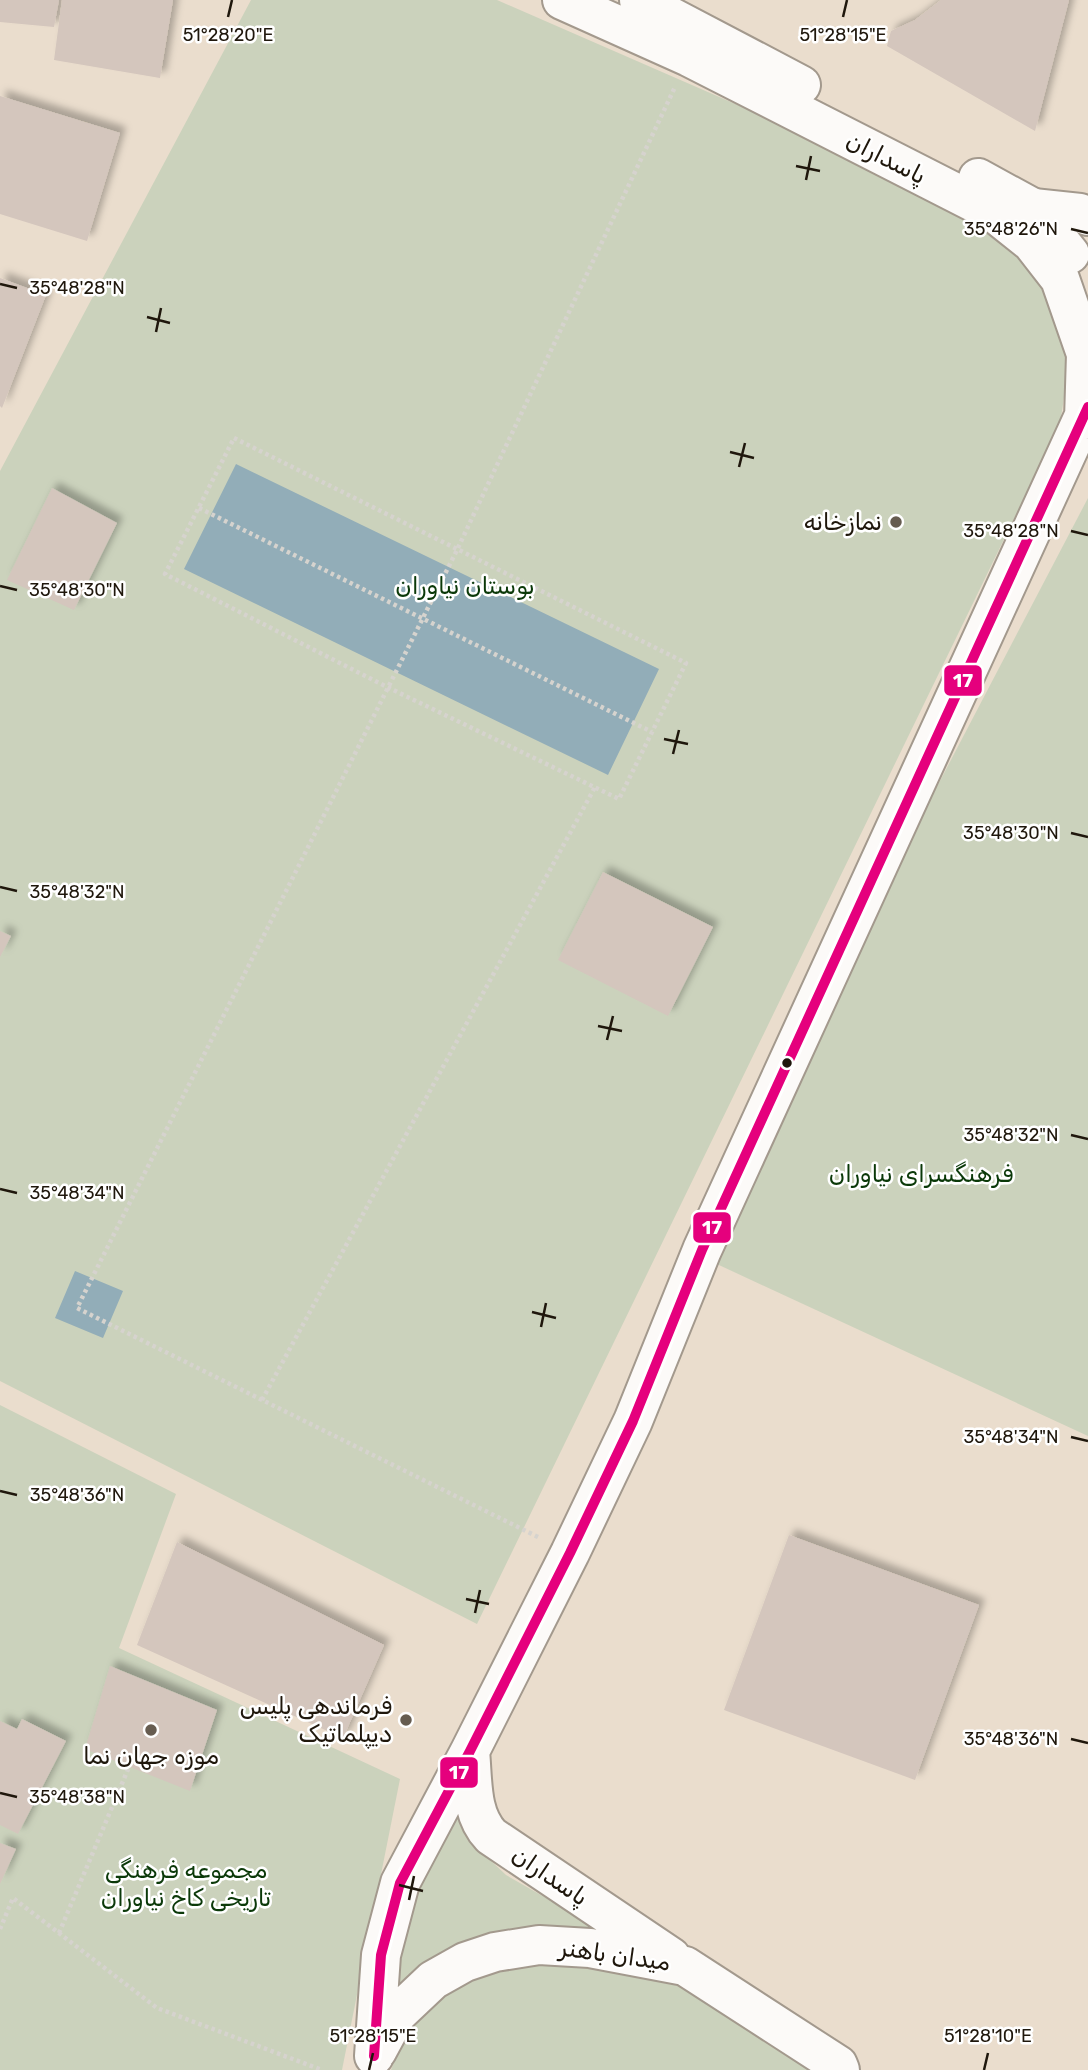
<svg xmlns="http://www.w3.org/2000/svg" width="1088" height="2070" font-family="Rubik,Vazirmatn,sans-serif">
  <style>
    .green { fill: #cbd2bc }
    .water { fill: #92adb8 }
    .building { fill: #d4c6bd; filter: url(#shadow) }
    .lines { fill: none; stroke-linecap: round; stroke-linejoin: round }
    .minor-casing { stroke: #a3998d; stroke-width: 42 }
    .primary-casing { stroke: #a3998d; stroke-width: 42 }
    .path { stroke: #d6d3ce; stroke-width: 4.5; stroke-dasharray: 3.5 3.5; stroke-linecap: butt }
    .minor { stroke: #fcfaf8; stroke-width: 38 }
    .primary { stroke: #fcfaf8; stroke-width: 38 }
    .bus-1-casing { stroke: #fff; stroke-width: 16 }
    .bus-1 { stroke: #e5007d; stroke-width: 10 }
    .ticks { fill: none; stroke: #1f170c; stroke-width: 2.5 }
    .poi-dot { fill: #665c50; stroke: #fff; stroke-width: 2.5 }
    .bus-dot { fill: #1f170c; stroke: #fff; stroke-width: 2.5 }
    .labels { text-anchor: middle; stroke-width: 5; stroke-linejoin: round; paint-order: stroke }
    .street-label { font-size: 24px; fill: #1f170c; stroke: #fff }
    .poi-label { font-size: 24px; fill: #1f170c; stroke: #fff; text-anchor: end }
    .park-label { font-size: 24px; fill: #0b3909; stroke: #fff }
    .ticks-label { font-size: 18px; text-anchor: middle; fill: #1f170c; stroke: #fff; stroke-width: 5; stroke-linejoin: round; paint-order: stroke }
    .line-badge { stroke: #fff; stroke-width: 2.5 }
    .badge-label { font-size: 19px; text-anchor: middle; font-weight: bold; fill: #fff }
  </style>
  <defs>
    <filter id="shadow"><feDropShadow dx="6" dy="-6" stdDeviation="3.5" flood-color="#0004"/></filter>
  </defs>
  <rect width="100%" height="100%" fill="#eaddcd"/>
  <!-- green -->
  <path class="green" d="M251,0h246l447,195 88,50 42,87 -14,92 -583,1200 -477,-243v-910z
    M1088,498v938l-395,-183z
    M0,1405l176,89 -57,154 281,131 -58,291h-342z
    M458,1804l14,39 34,32 119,68 -169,5 -29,13 -38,30 29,-111z
    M551,1961l49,5 78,20 132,84h-419l8,-23 16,-31 59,-42z"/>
  <!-- water -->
  <path class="water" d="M236,464l423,205 -51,106 -424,-206z
    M75,1271l48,20 -20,47 -48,-20z"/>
  <!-- building -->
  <path class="building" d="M0,0h59l-5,27 -54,-5z
    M62,0h111l-13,78 -106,-18z
    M941,0h128l-34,131 -148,-85 4,-15 24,-11z
    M0,96l120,37 -33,108 -87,-27z
    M0,278l46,17 -44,113 -2,-2z
    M52,488l65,35 -43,87 -67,-30z
    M603,872l110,55 -45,89 -110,-56z
    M0,931l11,5 -11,21z
    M789,1535l190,70 -64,175 -191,-70z
    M177,1542l207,103 -41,93 -206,-93z
    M110,1666l107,44 -27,81 -105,-42z
    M22,1719l44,22 -48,93 -18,-9v-104l17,8z
    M0,1843l16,6 -16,35z"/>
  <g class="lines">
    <defs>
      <path id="minor" d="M1033,208l47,5 8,3"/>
      <path id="primary" d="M562,0l127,57 304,155 39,31 28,36 26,75 -2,66
        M639,0l162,85
        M978,178l55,30 37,46
        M470,1751c3,30 0,63 21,85l180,121
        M377,2051l20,-37 36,-34 32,-18 30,-10 44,-7 51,3 95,18 153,99 2,5
        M374,2056l7,-101 19,-72 70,-132 100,-198 63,-132 69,-171 386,-843"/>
    </defs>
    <!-- minor casing -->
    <use href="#minor" class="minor-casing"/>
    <!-- primary casing -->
    <use href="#primary" class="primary-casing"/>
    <!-- path -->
    <path class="path" d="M234,438l452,225 -67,136 -232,-112 -222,-113z
      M199,508l453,224
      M262,1400l333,-613
      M538,1537l-461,-229 380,-758 218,-463
      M0,1929l13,-31 144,110 165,62
      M59,1933l70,-166"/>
    <!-- minor -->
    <use href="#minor" class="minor"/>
    <!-- primary -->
    <use href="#primary" class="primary"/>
    <defs>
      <path id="bus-1" d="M374,2056l7,-101 19,-72 70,-132 100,-198 63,-132 69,-171 386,-843"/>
    </defs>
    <!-- bus-1 casing -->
    <use href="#bus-1" class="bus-1-casing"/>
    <!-- bus-1 -->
    <use href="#bus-1" class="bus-1"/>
  </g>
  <!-- ticks -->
  <path class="ticks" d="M228,17l4,-17M843,17l4,-17M796,166l24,5M806,180l5,-24M1071,229l17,4M0,284l17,4M147,317l23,6M156,332l5,-24M730,452l24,6M739,467l6,-24M1071,531l17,4M0,586l17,4M664,739l24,5M673,754l6,-24M1071,833l17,4M0,887l17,4M598,1026l24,5M607,1040l6,-24M1071,1135l17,4M0,1189l17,4M532,1312l24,6M541,1327l5,-24M1071,1437l17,4M0,1491l17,4M466,1599l23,5M475,1613l5,-23M1071,1739l17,4M0,1793l17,4M399,1885l24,6M409,1900l5,-24M369,2070l4,-17M984,2070l4,-17"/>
  <!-- markers -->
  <g class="poi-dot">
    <circle cx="896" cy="522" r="7"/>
    <circle cx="406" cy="1720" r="7"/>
    <circle cx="151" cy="1730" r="7"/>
  </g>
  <circle class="bus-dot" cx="787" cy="1063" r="6"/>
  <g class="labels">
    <!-- street labels -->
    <g class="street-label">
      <text transform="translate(886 158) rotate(27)" y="8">پاسداران</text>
      <text transform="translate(550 1876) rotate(34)" y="8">پاسداران</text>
      <text transform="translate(615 1955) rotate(8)" y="8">میدان باهنر</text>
    </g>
    <!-- poi labels -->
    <g class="poi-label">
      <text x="882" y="530">نمازخانه</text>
      <text x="392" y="1714">فرماندهی پلیس<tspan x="392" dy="28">دیپلماتیک</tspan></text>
      <text x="151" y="1764" text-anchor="middle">موزه جهان نما</text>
    </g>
    <!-- park labels -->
    <g class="park-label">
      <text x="465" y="594">بوستان نیاوران</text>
      <text x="921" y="1182">فرهنگسرای نیاوران</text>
      <text x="186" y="1878">مجموعه فرهنگی<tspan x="186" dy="28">تاریخی کاخ نیاوران</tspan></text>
    </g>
  </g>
  <g class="ticks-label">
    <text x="228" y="41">51°28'20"E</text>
    <text x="843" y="41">51°28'15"E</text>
    <text x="1011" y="235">35°48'26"N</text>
    <text x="77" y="294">35°48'28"N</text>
    <text x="1011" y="537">35°48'28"N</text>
    <text x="77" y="596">35°48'30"N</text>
    <text x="1011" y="839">35°48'30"N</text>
    <text x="77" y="898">35°48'32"N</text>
    <text x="1011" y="1141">35°48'32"N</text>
    <text x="77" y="1199">35°48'34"N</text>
    <text x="1011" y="1443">35°48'34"N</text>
    <text x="77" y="1501">35°48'36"N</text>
    <text x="1011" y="1745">35°48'36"N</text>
    <text x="77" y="1803">35°48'38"N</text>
    <text x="373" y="2042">51°28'15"E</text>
    <text x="988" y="2042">51°28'10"E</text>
  </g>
  <g class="line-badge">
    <rect x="943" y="664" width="40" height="33" rx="7" fill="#e5007d"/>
    <rect x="692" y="1211" width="40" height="33" rx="7" fill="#e5007d"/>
    <rect x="439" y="1756" width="40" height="33" rx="7" fill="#e5007d"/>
  </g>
  <g class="badge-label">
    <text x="963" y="687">17</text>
    <text x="712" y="1234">17</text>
    <text x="459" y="1779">17</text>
  </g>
</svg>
